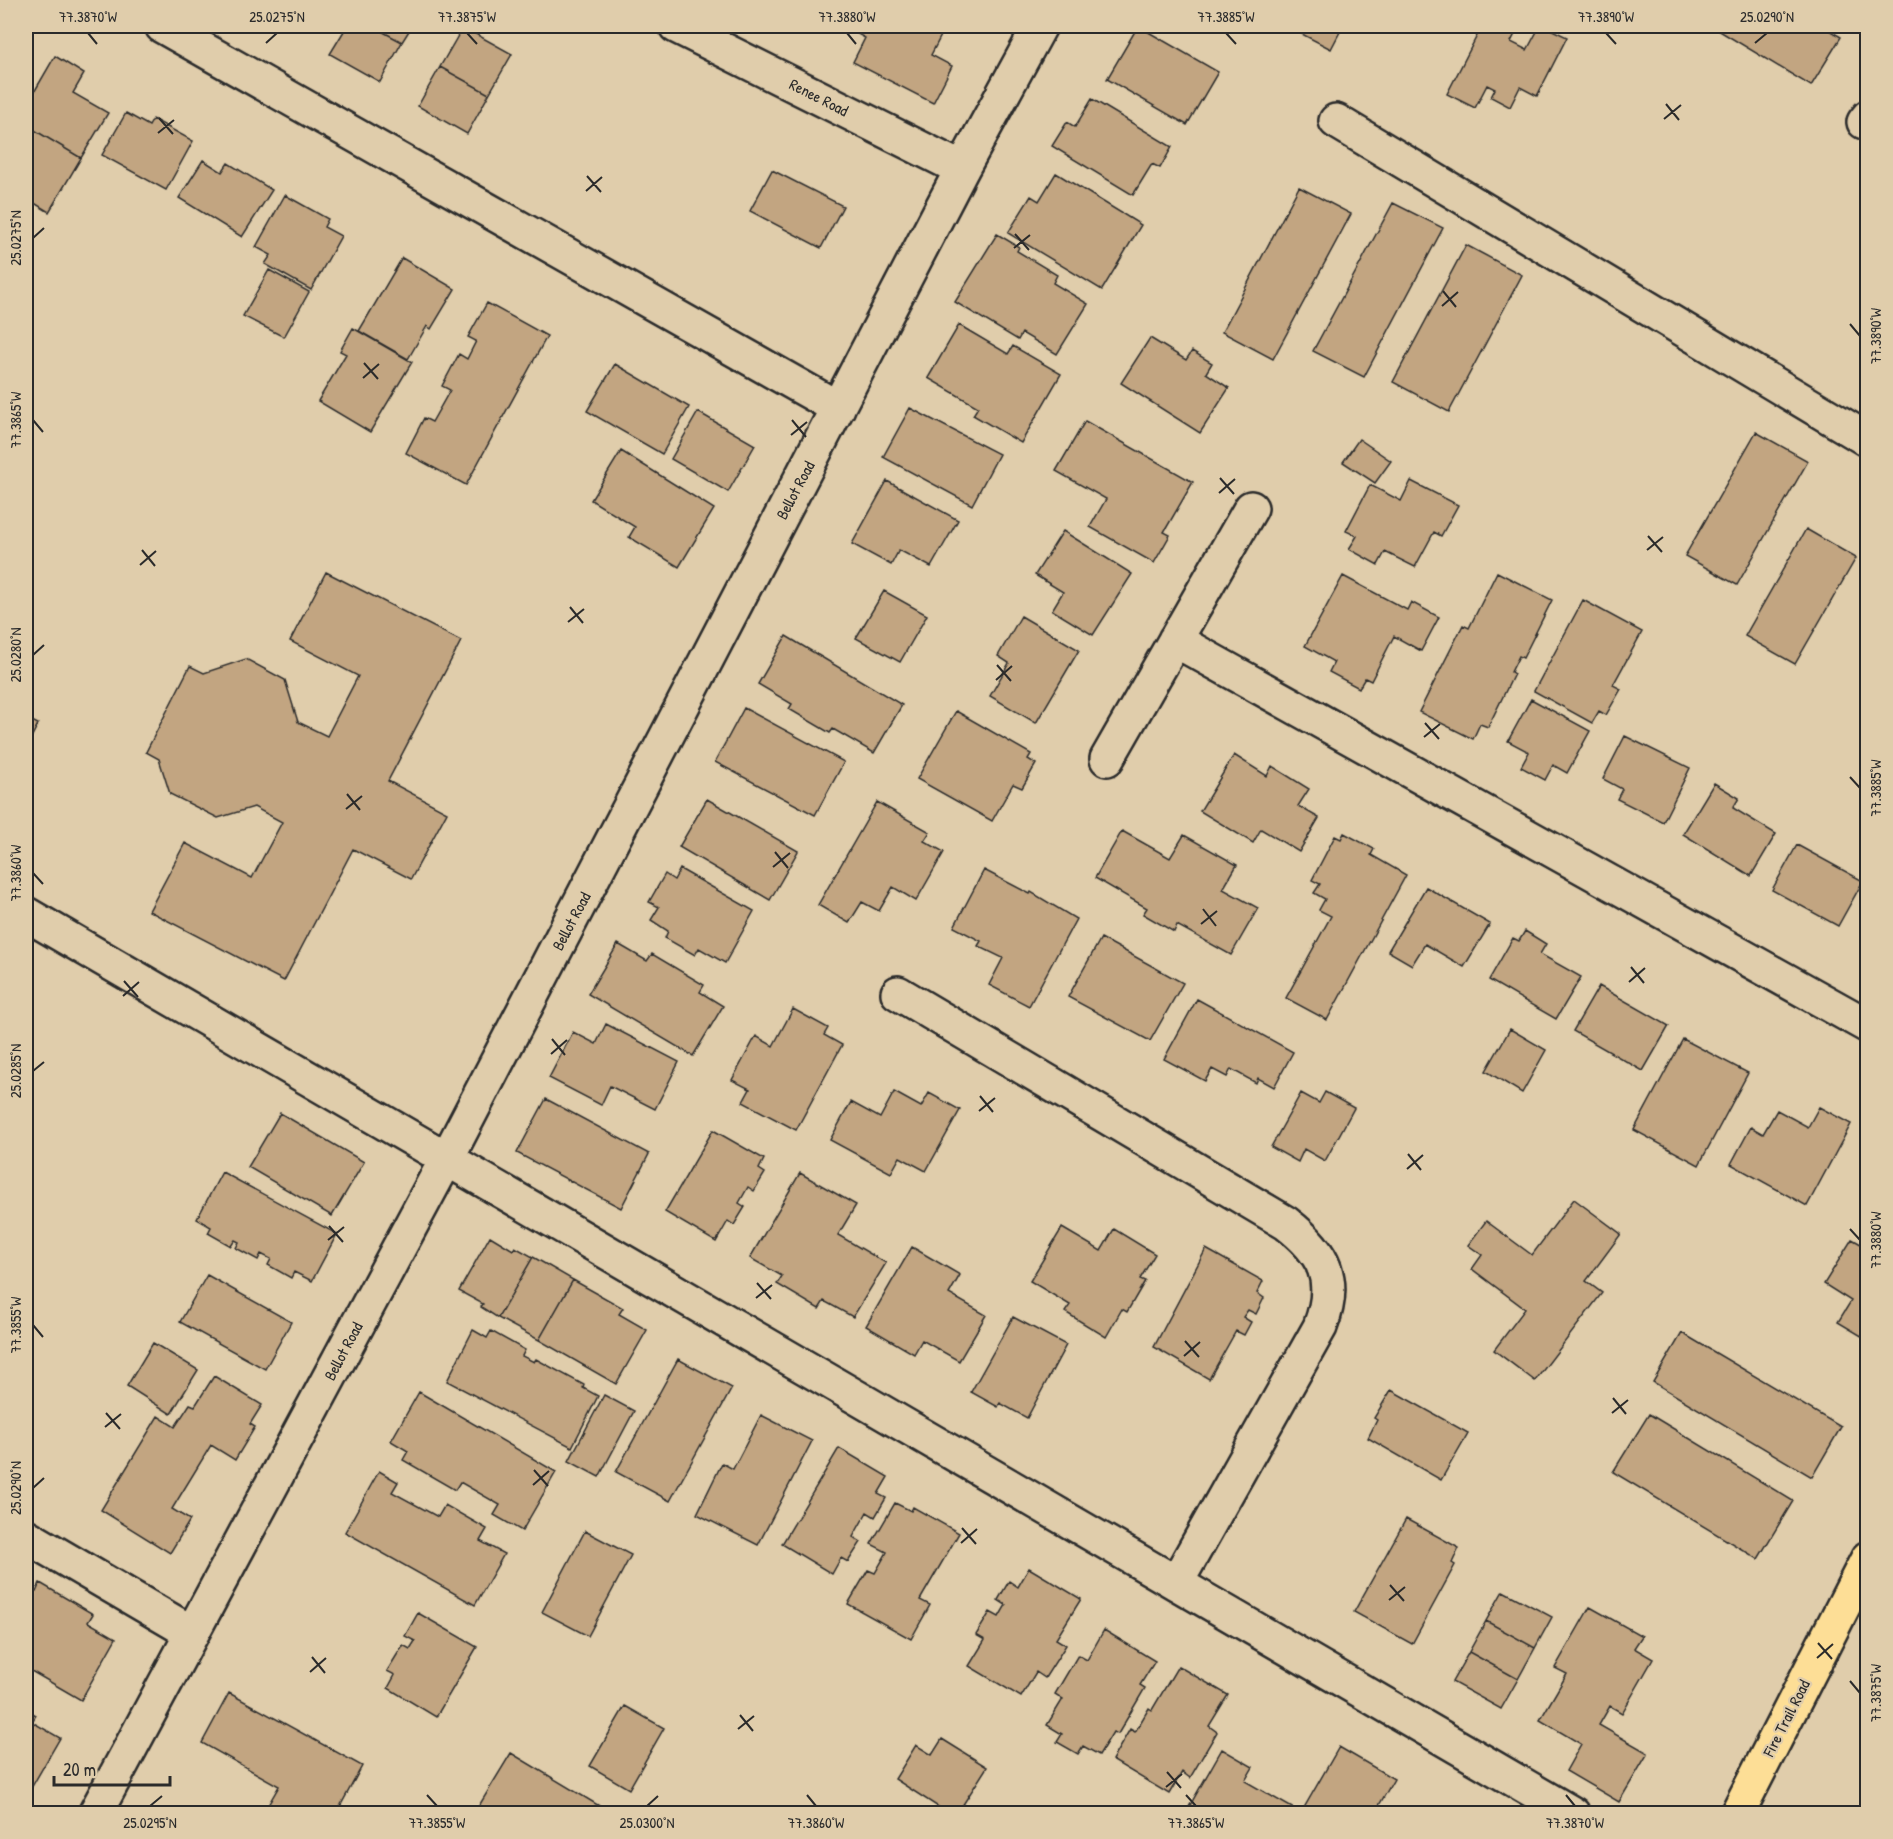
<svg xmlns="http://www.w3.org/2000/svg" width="1893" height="1839" font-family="'Patrick Hand',sans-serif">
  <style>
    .building { fill: #c2a581; stroke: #2b2b2b; stroke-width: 1.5 }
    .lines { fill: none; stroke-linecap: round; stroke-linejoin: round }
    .minor-casing { stroke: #2b2b2b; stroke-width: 38 }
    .major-casing { stroke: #2b2b2b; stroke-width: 38 }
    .minor { stroke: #e0cdab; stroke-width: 33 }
    .major { stroke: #fdde96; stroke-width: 33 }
    .ticks { fill: none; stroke: #2b2b2b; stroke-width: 2 }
    .labels { text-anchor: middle; stroke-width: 4.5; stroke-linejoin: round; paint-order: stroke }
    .street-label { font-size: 16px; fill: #2b2b2b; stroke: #e0cdab }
    .neatline { fill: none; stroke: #2b2b2b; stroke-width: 2 }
    .ticks-label { font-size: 15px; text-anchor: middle; fill: #2b2b2b }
  </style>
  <rect width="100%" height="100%" fill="#e0cdab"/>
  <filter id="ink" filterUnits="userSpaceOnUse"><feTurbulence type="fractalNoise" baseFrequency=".0167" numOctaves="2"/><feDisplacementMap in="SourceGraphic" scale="12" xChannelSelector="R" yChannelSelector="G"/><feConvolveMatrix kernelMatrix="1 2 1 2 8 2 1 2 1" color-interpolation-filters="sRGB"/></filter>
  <g filter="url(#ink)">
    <!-- building -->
    <path class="building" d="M347,26h25l30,16 -22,40 -50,-28z
      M372,26h40l-10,16z
      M858,26h88l-15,29 21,11 -19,37 -80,-41 12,-24 -11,-6z
      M1138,26l80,46 -31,53 -80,-46z
      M1294,26h49l-12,23 -39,-20z
      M1482,26h37l-8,16 16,8 13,-24h4l23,11 -30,59 -17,-9 -10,20 -19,-10 4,-8 -8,-4 -12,23 -28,-14z
      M1713,26h109l19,11 -30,49 -98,-59z
      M463,27l49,27 -23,40 -49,-27z
      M55,56l29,18 -11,19 35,20 -27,45 -55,-33v-19z
      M440,67l49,27 -22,40 -49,-28z
      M1092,99l80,48 -12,21 -8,-4 -19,31 -81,-49 15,-24 8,5z
      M126,113l23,13 4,-7 40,22 -27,49 -64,-35z
      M26,125l55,33 -32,54 -23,-14z
      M203,160l19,12 6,-9 44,27 -30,47 -63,-39z
      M772,170l71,36 -22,42 -71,-37z
      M1056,173l85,52 -39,65 -94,-57 23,-37 8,5z
      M1299,187l52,27 -78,145 -51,-27z
      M285,195l43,24 -4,8 17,9 -30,54 -46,-26 6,-9 -15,-8z
      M1393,203l50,25 -79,149 -51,-26z
      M997,234l22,13 -2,4 40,24 -4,8 35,21 -31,50 -35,-21 -4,7 -63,-38z
      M1466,245l56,30 -73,137 -56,-30z
      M402,258l53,31 -24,40 -4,-3 -19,33 -49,-28z
      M269,270l40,22 -25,45 -41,-21z
      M487,303l60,33 -81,149 -60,-32 18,-35 8,4 18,-32 -8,-4 17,-32 8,5 9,-18 -8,-4z
      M959,325l49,29 5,-8 48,28 -40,69 -48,-28 5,-8 -50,-29z
      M353,328l59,34 -42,70 -52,-31 28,-47 -6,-3z
      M1150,338l36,22 6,-9 20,12 -6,10 23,15 -29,45 -79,-50z
      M615,364l74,43 -27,47 -75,-43z
      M910,408l89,46 -27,51 -89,-48z
      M698,412l57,33 -27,47 -57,-33z
      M1085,421l108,61 -29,50 6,3 -16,28 -64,-36 16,-28 -50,-28z
      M1756,432l52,29 -71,124 -52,-29z
      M1359,439l32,22 -16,22 -32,-21z
      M621,451l93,58 -35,58 -50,-30 6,-10 -44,-27z
      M887,481l71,39 -27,47 -32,-17 -8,15 -39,-21z
      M1411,481l47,24 -17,31 -7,-4 -19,35 -30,-15 -7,13 -29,-16 8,-13 -11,-5 24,-46 31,16z
      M1806,529l50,29 -61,106 -50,-28z
      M1063,531l69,43 -39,61 -41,-25 11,-18 -28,-17z
      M326,572l135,69 -73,140 59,31 -36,67 -58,-30 -69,132 -135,-70 36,-68 67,35 30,-56 -28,-15 -36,11 -48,-24 -11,-35 -13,-7 44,-86 14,7 42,-14 39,21 13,42 29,14 31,-60 -68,-35z
      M1497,572l55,28 -29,58 -4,-2 -8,16 3,2 -26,53 -8,-3 -7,15 -54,-27 44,-87 6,3z
      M1343,576l64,34 4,-8 28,15 -18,34 -27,-15 -23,45 -6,-3 -6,10 -30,-16 5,-10 -29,-16z
      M884,591l43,24 -27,47 -44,-24z
      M1583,600l59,32 -29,53 8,4 -15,26 -7,-4 -7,12 -58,-32z
      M1021,616l58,34 -43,73 -46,-27 19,-33 -11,-7z
      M786,636l116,69 -28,48 -41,-24 -3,4 -41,-24 3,-5 -34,-20z
      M1531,699l59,32 -23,42 -14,-8 -8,15 -24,-13 8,-15 -21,-11z
      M744,708l100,54 -29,53 -100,-53z
      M956,711l75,43 -3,5 8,5 -14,24 -9,-4 -21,37 -75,-42z
      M26,718l12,6 -12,24z
      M1625,736l65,32 -27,54 -46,-23 5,-10 -19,-10z
      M1234,755l33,21 5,-10 37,23 -11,17 21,12 -20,34 -38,-23 -8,14 -53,-32z
      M1714,783l25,15 -6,10 43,26 -25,42 -68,-42z
      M707,799l91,52 -28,49 -91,-53z
      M877,802l53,30 -6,9 20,11 -28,49 -23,-14 -14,24 -17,-9 -13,21 -31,-18z
      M1122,831l48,27 14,-23 53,30 -14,24 35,19 -27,47 -54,-30 -3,7 -31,-18 4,-6 -52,-30z
      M1344,833l30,16 -3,6 35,20 -79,145 -41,-22 45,-82 -12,-6 6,-11 -11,-6 6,-9 -8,-4 23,-44 6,3z
      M1797,845l66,36 -25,45 -66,-36z
      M680,869l74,42 -29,52 -26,-15 -4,7 -30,-17 3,-7 -17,-11 8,-13 -10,-5 16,-28 9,6z
      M984,870l46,24 1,-2 45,27 -47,87 -40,-21 14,-27 -25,-12 3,-5 -27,-14z
      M1426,887l64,37 -26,43 -39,-23 -13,21 -24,-14z
      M1525,931l21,13 -6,10 41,23 -25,42 -67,-39 24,-42 6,3z
      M1101,938l82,45 -33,58 -82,-44z
      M618,944l29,17 5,-7 52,31 -4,7 23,14 -30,50 -105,-62z
      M1599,986l70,40 -26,45 -70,-40z
      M1197,999l96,53 -19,35 -16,-9 -2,5 -25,-14 -4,8 -15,-8 -7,12 -41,-22z
      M793,1009l35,19 -4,7 18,10 -46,85 -53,-28 7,-13 -18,-9 24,-44 17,10z
      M606,1024l73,38 -24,47 -45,-23 -9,19 -52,-27 24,-46 23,12z
      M1510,1029l36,21 -24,43 -36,-22z
      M1683,1039l65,34 -49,92 -65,-35z
      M894,1092l27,15 8,-14 31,17 -34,61 -26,-14 -9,16 -61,-33 21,-38 29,16z
      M1325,1092l29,16 -29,53 -21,-12 -6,13 -27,-15 30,-54 18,10z
      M546,1099l103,55 -28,54 -104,-55z
      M1819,1107l32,17 -44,82 -76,-42 20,-37 12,7 14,-24 31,17z
      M280,1113l84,49 -32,54 -84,-49z
      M713,1130l51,29 -5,10 6,4 -11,18 -6,-4 -9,16 6,4 -11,18 -6,-4 -12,21 -51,-30z
      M222,1172l115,62 -25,47 -18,-9 -3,6 -23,-13 3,-6 -10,-5 -3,6 -22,-12 3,-6 -4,-2 -4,6 -23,-13 3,-6 -14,-8z
      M800,1173l56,32 -18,30 48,28 -33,54 -29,-16 -5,8 -42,-25 5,-8 -32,-18z
      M1574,1199l47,35 -35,47 16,12 -67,88 -41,-31 31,-41 -53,-40 10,-14 -14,-10 18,-24 46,34z
      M1062,1228l39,23 13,-22 41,25 -15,25 5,2 -18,31 -5,-3 -16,28 -41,-25 5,-7 -40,-24z
      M490,1236l23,14 2,-3 18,10 -35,61 -17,-11 2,-3 -24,-13z
      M1852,1239l16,9v92l-30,-18 13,-21 -27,-17z
      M912,1247l48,28 -11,19 37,21 -27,46 -37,-21 -8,14 -48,-28z
      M1206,1249l57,32 -6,12 7,5 -8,16 -8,-4 -5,7 8,5 -7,13 -8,-4 -27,48 -55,-32z
      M533,1257l40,23 -34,60 -41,-22z
      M207,1275l84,47 -26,47 -85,-47z
      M573,1280l50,28 -4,6 28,16 -31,54 -77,-44z
      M1013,1317l53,28 -39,73 -27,-15 -2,4 -27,-15z
      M473,1330l14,8 4,-7 34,19 -3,6 12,6 2,-3 48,26 -1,3 15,8 -26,51 -125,-66z
      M1682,1333l159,94 -29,50 -159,-95z
      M153,1343l45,27 -27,44 -44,-28z
      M678,1359l54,29 -62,113 -54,-29z
      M214,1376l48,29 -12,19 5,3 -20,33 -24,-15 -39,64 18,11 -20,33 -69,-43 57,-94 17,11 15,-23 5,2z
      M1391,1390l77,43 -27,47 -73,-42 9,-18 -3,-2z
      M419,1392l137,80 -34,59 -28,-16 6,-10 -40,-23 -5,8 -52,-30 5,-9 -17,-10z
      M604,1395l30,16 -35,66 -30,-16z
      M1649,1414l144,87 -35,58 -145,-87z
      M761,1415l51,26 -54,104 -61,-31 25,-51 11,6z
      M839,1448l49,29 -10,17 8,4 -11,19 -8,-5 -14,25 8,5 -13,20 -7,-4 -9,16 -50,-30z
      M379,1471l19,11 -6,10 46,25 7,-12 42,24 -7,12 24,13 -29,51 -130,-73z
      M895,1503l16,8 2,-4 46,26 -39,67 10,5 -19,34 -63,-35 20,-34 7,3 12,-21 -16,-8z
      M1406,1519l53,29 -7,15 3,2 -43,79 -58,-32z
      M585,1531l46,24 -43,81 -46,-24z
      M1029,1568l52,31 -25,40 10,6 -21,33 -9,-6 -15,25 -52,-31 16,-26 -9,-5 14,-23 9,5 7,-12 -8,-5 11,-19 9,6z
      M40,1583l53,31 -5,8 28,16 -35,62 -55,-32v-81l10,5z
      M1503,1591l49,26 -17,31 -49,-27z
      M1590,1607l52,29 -8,12 19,11 -31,54 -12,-7 -11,19 49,28 -29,49 -53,-31 15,-27 -41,-24 27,-46 -12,-6z
      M418,1613l59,34 -41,70 -48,-29 7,-13 -8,-4 16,-26 7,4 5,-8 -10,-5z
      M1486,1621l49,27 -17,31 -49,-27z
      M1104,1630l51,31 -15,24 5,3 -27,46 -5,-2 -14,23 -16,-9 -5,8 -21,-12 5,-8 -15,-9 16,-26 -8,-5 23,-39 9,5z
      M1469,1652l49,27 -17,30 -49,-27z
      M1178,1666l50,29 -19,31 8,6 -27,46 -8,-6 -13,22 -57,-34 18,-31 5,3 14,-24 3,2z
      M229,1693l133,73 -26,48h-73l16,-28 -77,-43z
      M625,1706l39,22 -35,61 -39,-23z
      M26,1709l10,6 -4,7 28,16 -30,52 -4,-3z
      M942,1739l45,28 -30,47h-8l-54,-35 21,-34 16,10z
      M1339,1747l55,32 -20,35h-189l37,-65 31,18 -8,14 56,32z
      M511,1753l100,60v1h-126l-8,-5z"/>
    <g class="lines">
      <defs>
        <path id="minor" d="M162,26l676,382
          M676,26l286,143
          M1336,121l532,319
          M1864,122l4,-5
          M1175,640l693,386
          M1107,759l144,-251
          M26,914l1547,900
          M898,993l388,230c39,30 52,57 34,104l-144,256
          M26,1536l166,97
          M95,1814l351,-654 516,-991 78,-143"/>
        <path id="major" d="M1737,1814l131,-256"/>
      </defs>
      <!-- minor casing -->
      <use href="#minor" class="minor-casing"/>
      <!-- major casing -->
      <use href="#major" class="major-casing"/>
      <!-- minor -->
      <use href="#minor" class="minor"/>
      <!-- major -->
      <use href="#major" class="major"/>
    </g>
  </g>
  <!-- ticks -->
  <path class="ticks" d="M88,33l9,11M467,33l10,11M847,33l9,11M1226,33l10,11M1606,33l10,11M266,43l11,-10M1755,43l12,-10M1666,104l13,16M159,118l14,16M1664,119l17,-14M158,133l16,-13M587,176l14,16M586,191l16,-14M1015,234l14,16M33,238l11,-10M1014,248l16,-13M1443,291l13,16M1442,306l16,-14M1850,324l10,12M364,363l14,16M363,378l16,-14M33,420l10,12M792,420l14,17M791,435l16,-13M1220,478l14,16M1219,493l16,-14M1648,536l14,16M142,550l13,16M1647,550l16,-13M140,565l16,-14M570,607l13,16M568,622l16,-13M33,655l11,-10M997,665l14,16M996,680l16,-14M1425,723l14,16M1424,737l16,-13M1850,777l10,11M347,794l13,16M346,809l16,-13M775,852l13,16M773,867l17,-14M33,873l10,11M1203,909l13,17M1201,924l16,-13M1631,967l13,16M124,981l14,16M1629,982l16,-14M123,996l16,-14M552,1039l13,16M551,1054l16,-14M33,1071l11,-9M980,1096l13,16M979,1111l16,-13M1408,1154l13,16M1407,1169l16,-14M329,1226l14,16M1850,1229l10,11M328,1240l16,-13M757,1283l14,16M756,1298l16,-13M33,1325l10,12M1185,1341l14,16M1184,1356l16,-14M1613,1398l13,16M106,1413l14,16M1612,1413l16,-13M105,1427l16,-13M534,1470l14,16M533,1485l16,-14M33,1488l11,-10M962,1528l14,16M961,1543l16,-14M1390,1585l14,16M1389,1600l16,-13M1818,1643l14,16M312,1657l13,16M1817,1658l16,-14M310,1672l16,-14M1850,1681l10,12M740,1715l13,16M738,1729l16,-13M1167,1772l14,16M1166,1787l16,-13M427,1795l10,11M807,1795l9,11M1186,1795l10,11M1566,1795l9,11M150,1806l12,-10M647,1806l11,-10"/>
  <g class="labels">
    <!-- street labels -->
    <g class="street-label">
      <text transform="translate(819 97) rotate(27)" y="6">Renee Road</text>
      <text transform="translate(795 490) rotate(-62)" y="6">Bellot Road</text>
      <text transform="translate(571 921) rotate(-62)" y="6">Bellot Road</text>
      <text transform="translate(343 1351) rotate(-62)" y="6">Bellot Road</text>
      <text transform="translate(1786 1718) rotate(-63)" y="6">Fire Trail Road</text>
    </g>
  </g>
  <!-- margin -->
  <rect width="1893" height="1839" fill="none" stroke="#e0cdab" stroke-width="66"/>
  <!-- scale -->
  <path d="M54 1776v9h116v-9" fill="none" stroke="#2b2b2b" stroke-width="3"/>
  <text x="63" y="1776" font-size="18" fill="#2b2b2b" stroke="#e0cdab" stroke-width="4.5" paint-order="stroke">20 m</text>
  <rect x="33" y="33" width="1827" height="1773" class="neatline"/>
  <g class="ticks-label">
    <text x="88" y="22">77.3870°W</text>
    <text x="277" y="22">25.0275°N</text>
    <text x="467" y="22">77.3875°W</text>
    <text x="847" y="22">77.3880°W</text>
    <text x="1226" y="22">77.3885°W</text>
    <text x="1606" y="22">77.3890°W</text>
    <text x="1767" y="22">25.0290°N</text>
    <text transform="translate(16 238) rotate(-90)" y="5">25.0275°N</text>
    <text transform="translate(1876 336) rotate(-90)" y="5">77.3890°W</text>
    <text transform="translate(16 420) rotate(-90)" y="5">77.3865°W</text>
    <text transform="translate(16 655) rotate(-90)" y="5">25.0280°N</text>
    <text transform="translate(1876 788) rotate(-90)" y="5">77.3885°W</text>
    <text transform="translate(16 873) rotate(-90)" y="5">77.3860°W</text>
    <text transform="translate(16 1071) rotate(-90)" y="5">25.0285°N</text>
    <text transform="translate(1876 1240) rotate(-90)" y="5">77.3880°W</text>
    <text transform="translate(16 1325) rotate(-90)" y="5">77.3855°W</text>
    <text transform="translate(16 1488) rotate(-90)" y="5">25.0290°N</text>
    <text transform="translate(1876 1693) rotate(-90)" y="5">77.3875°W</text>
    <text x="150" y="1828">25.0295°N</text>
    <text x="437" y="1828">77.3855°W</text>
    <text x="647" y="1828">25.0300°N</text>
    <text x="816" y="1828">77.3860°W</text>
    <text x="1196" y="1828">77.3865°W</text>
    <text x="1575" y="1828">77.3870°W</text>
  </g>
</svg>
